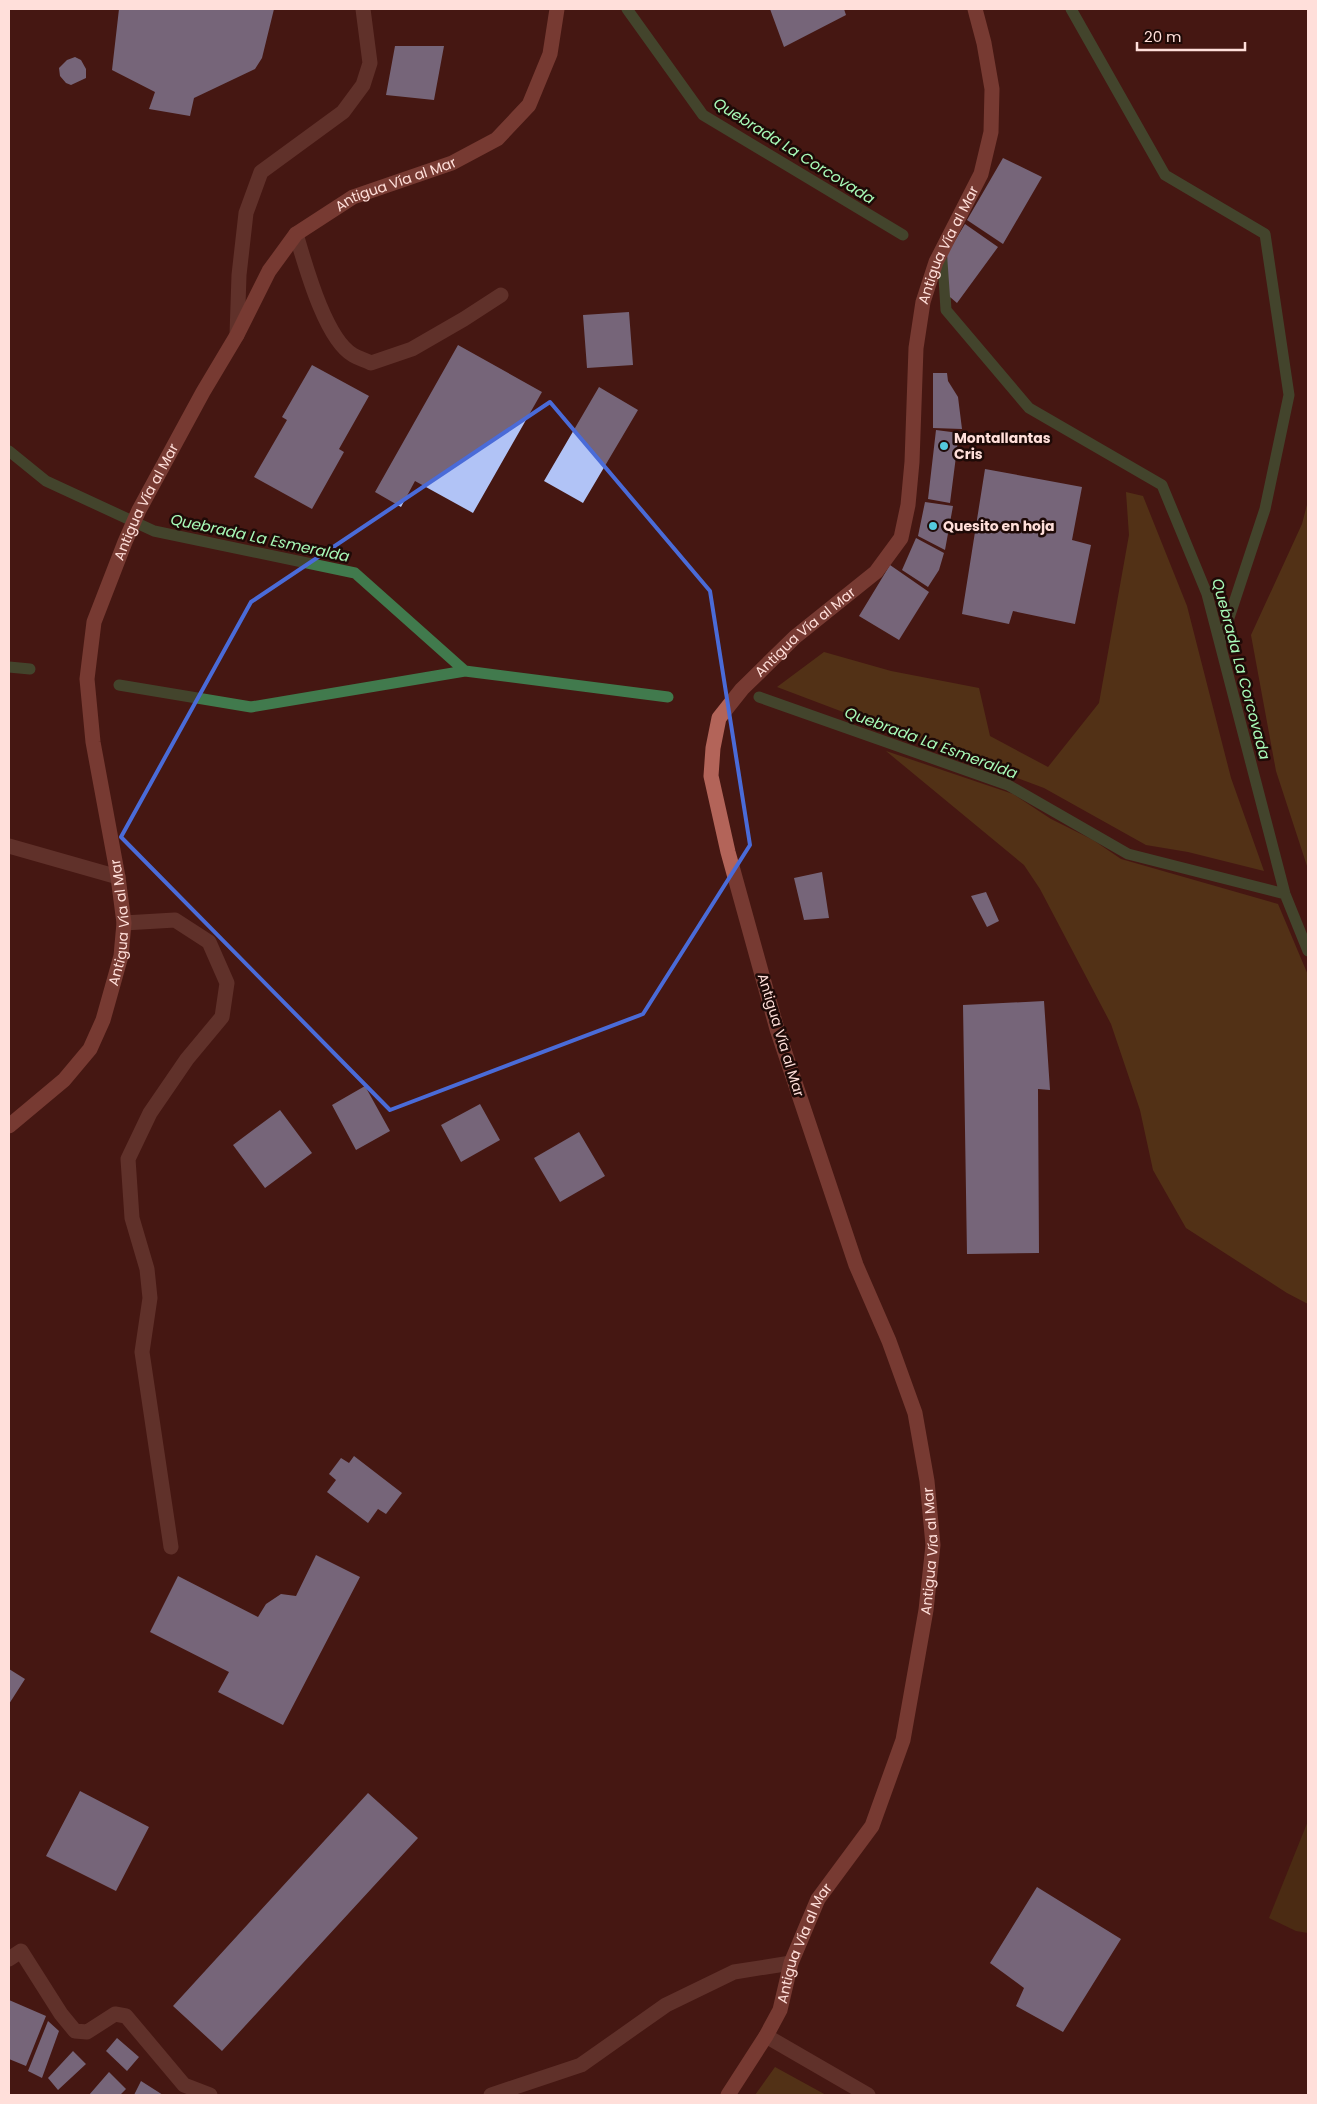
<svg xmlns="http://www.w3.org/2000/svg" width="1317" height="2104" font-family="Poppins,sans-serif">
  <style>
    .green { fill: #534314 }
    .forest { fill: #63501c }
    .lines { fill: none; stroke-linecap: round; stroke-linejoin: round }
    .stream { stroke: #417a4d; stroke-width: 11 }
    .building { fill: #b1c3f6 }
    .lane { stroke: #815048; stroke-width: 15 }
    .street { stroke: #815048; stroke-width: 15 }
    .secondary { stroke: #b36459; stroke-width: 15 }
    .marked { fill: none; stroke: #4a6bd8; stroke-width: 4; stroke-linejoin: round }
    .poi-dot { fill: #54cadd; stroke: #1e0a07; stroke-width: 2 }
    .labels { text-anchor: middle; stroke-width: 5; stroke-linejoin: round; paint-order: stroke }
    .street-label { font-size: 14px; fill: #ffdfda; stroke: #1e0a07 }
    .poi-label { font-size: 14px; font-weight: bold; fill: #ffdfda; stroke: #1e0a07; text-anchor: start }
    .water-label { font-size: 15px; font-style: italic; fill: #a8fbb8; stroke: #1e0a07 }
  </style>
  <rect width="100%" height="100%" fill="#451712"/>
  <!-- green -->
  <path class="green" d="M1308,1821v112l-12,-2 -27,-13z"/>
  <!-- forest -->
  <path class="forest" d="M1126,492l17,4 44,110 44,172 33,93 -76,-19 -42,-7 -102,-57 -267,-101 47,-35 67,19 88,17 11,48 58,31 51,-64 30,-168z
    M1308,501v368l-32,-98 -25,-136 51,-111z
    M886,751l127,43 38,25 42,21 28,19 157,45 30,71v329l-21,-11 -101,-65 -33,-58 -13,-60 -29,-86 -71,-135 -16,-24z
    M775,2067l51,28h-71z"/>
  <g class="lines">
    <!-- stream -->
    <path class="stream" d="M627,9l76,106 200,120
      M1071,9l94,166 100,59 24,161 -24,114 -44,133
      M943,262l3,48 83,98 133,77 45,109 78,300 23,57
      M9,451l37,30 108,50 201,42 110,98 203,26
      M9,667l21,2
      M119,685l132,22 214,-36
      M759,697l249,88 120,69 157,40"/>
  </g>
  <!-- building -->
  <path class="building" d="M119,9h155l-12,49 -7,11 -61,29 -4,18 -41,-7 6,-17 -43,-22z
    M770,9h74l2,6 -62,32z
    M395,46h49l-10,54 -48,-5z
    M75,57l6,3 5,9v9l-15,7 -5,-2 -6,-7 -1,-8 8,-8z
    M1003,158l39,19 -39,67 -36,-24z
    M965,224l33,23 -41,56 -7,-6 -3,-43z
    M629,312l4,53 -46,3 -4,-53z
    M458,345l84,47 -69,121 -58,-32 -14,26 -26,-15z
    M312,365l57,31 -30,53 5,3 -32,57 -58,-32 33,-57 -5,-3z
    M933,373h14l1,8 10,16 4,32 -29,-1z
    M599,387l39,23 -55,93 -39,-22z
    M936,430l23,3 -9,70 -22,-4z
    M985,469l97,18 -10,53 19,5 -16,79 -62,-13 -4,13 -47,-10z
    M925,502l28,4 -8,44 -27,-14z
    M916,538l28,15 -5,17 -11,17 -26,-17z
    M890,565l39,27 -30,48 -40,-24z
    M822,872l7,46 -25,2 -10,-42z
    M986,892l13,29 -12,6 -16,-31z
    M1044,1001l6,89 -12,-1 1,164 -72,1 -4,-249z
    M365,1086l25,45 -34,19 -24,-45z
    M480,1104l20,36 -39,22 -20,-37z
    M280,1110l32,43 -47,35 -32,-43z
    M579,1132l26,44 -45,26 -26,-44z
    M354,1456l48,37 -16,21 -8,-5 -10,14 -41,-31 9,-12 -7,-6 12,-16 8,5z
    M316,1555l44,22 -77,148 -65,-33 11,-20 -79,-40 28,-56 80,41 8,-13 15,-10 15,2z
    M9,1669l16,10 -16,25z
    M80,1791l69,36 -33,64 -70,-35z
    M368,1793l50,45 -196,213 -49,-45z
    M1037,1887l84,52 -58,93 -47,-26 8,-18 -34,-25z
    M9,2000l37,16 -20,50 -17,-7z
    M48,2021l11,10 -17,47 -14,-7z
    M117,2038l22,19 -12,14 -21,-20z
    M73,2051l13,13 -28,26 -10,-12z
    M109,2072l17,17 -6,6h-31z
    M141,2081l22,14h-29z"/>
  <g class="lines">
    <!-- lane -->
    <path class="lane" d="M296,234c9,30 29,105 57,121 5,3 12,5 18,8l41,-14 52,-30 37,-24
      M237,335l2,-60 7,-62 15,-41 82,-60 20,-27 7,-22 -7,-54
      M9,846l109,31
      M124,923l51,-3 34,22 18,41 -5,34 -35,42 -37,54 -22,46 4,59 15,51 3,29 -8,54 29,195"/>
    <!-- street -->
    <path class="street" d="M9,1959l12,-8 40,63 14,17 12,1 28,-18 11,2 58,69 26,10
      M766,2036l102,59
      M491,2095l90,-30 85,-60 68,-33 57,-9"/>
    <!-- secondary -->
    <g class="secondary">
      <path id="s1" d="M9,1126l55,-46 26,-31 13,-29 18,-64 3,-33 -6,-46 -25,-135 -6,-63 7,-57 31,-80 14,-32 64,-118 34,-57 32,-64 27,-37 57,-37 99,-34 45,-24 32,-34 21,-51 7,-45"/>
      <path id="s2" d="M728,2095l38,-59 14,-26 11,-47 27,-64 54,-73 31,-86 23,-130 7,-65 -6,-64 -12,-68 -26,-72 -33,-76 -79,-236 -49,-177 -17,-76 2,-28 6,-30 23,-29 53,-52 81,-65 25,-34 7,-33 4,-43 4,-114 7,-46 13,-40 45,-88 10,-42 1,-43 -8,-46 -9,-34"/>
    </g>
  </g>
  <!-- marked area -->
  <path d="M0 0H1317V2104H0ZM550,402l160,189 40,254 -107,169 -253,96 -269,-273 130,-235z" fill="#451712" fill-opacity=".55" fill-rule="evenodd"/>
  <path class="marked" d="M550,402l160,189 40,254 -107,169 -253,96 -269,-273 130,-235z"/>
  <!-- markers -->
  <g class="poi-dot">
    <circle cx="944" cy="446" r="5"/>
    <circle cx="933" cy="526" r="5"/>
  </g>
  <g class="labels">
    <!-- street labels -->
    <g class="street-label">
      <text dy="5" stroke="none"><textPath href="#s1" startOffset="1099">Antigua Vía al Mar</textPath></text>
      <text dy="5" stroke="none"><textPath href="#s2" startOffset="2016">Antigua Vía al Mar</textPath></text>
      <text dy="5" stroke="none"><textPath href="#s1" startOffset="679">Antigua Vía al Mar</textPath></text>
      <text dy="5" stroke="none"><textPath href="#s2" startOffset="1581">Antigua Vía al Mar</textPath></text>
      <text dy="5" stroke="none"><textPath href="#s1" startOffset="244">Antigua Vía al Mar</textPath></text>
      <text transform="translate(781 1035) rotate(73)" y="5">Antigua Vía al Mar</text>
      <text dy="5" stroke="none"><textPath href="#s2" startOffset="591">Antigua Vía al Mar</textPath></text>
      <text dy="5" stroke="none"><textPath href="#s2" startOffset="171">Antigua Vía al Mar</textPath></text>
    </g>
    <!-- poi labels -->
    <g class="poi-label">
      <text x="954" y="443">Montallantas<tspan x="954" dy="16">Cris</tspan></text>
      <text x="943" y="531">Quesito en hoja</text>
    </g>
    <!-- water labels -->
    <g class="water-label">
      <text transform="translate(794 151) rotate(32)" y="5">Quebrada La Corcovada</text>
      <text transform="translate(260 538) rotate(12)" y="5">Quebrada La Esmeralda</text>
      <text transform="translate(1241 669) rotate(75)" y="5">Quebrada La Corcovada</text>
      <text transform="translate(931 743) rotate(20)" y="5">Quebrada La Esmeralda</text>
    </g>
  </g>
  <!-- border -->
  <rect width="1317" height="2104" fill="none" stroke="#ffdfda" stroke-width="20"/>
  <!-- scale -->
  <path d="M1137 42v8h108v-8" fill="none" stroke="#ffdfda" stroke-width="2.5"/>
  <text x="1144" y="42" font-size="15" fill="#ffdfda" stroke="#1e0a07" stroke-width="4" paint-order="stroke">20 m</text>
</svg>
